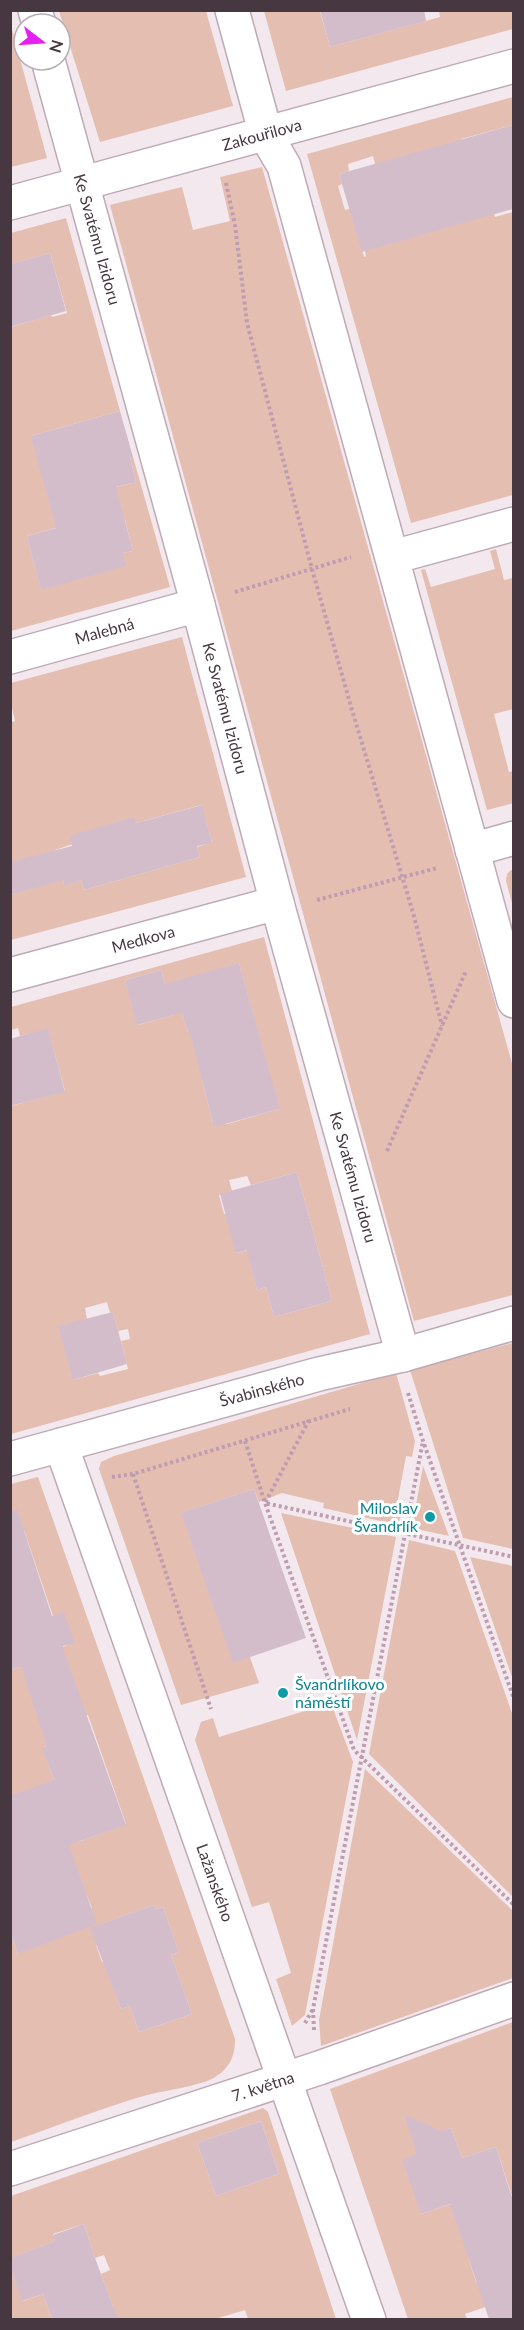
<svg xmlns="http://www.w3.org/2000/svg" width="524" height="2330" font-family="Lato,sans-serif">
  <style>
    .green { fill: #e5beb2; fill-rule: evenodd }
    .building { fill: #d4bdcb }
    .lines { fill: none; stroke-linecap: round; stroke-linejoin: round }
    .street-casing { stroke: #beaab6; stroke-width: 36 }
    .path { stroke: #bf9cb0; stroke-width: 4; stroke-dasharray: 3 3; stroke-linecap: butt }
    .street { stroke: #fff; stroke-width: 33 }
    .culture-dot { fill: #0f9aa8; stroke: #fff; stroke-width: 2 }
    .labels { text-anchor: middle; stroke-width: 6; stroke-linejoin: round; paint-order: stroke }
    .street-label { font-size: 16px; fill: #463740; stroke: #fff }
    .culture-label { font-size: 16px; fill: #0d838f; stroke: #fff; text-anchor: end }
  </style>
  <rect width="100%" height="100%" fill="#f3e8ed"/>
  <!-- green -->
  <path class="green" d="M59,11h147l27,95 -133,36z
    M264,11h56l10,36 110,-30 -1,-6h74v18l-227,62z
    M10,22l37,136 -36,9h-1z
    M513,97v28l-52,14 20,70 11,-2 3,10 18,-5v283l-102,28 -104,-369zM373,156l2,8 -10,87 1,5 -2,1 -13,-44 1,-5 -7,2 -7,-24 4,-2 -3,-10 10,-3 -1,-7z
    M262,167l251,900v228l-99,26 -304,-1116 72,-18 11,43 37,-9 -10,-44z
    M66,218l54,193 -89,25 36,64 69,-18 -6,-25h3l37,130 -159,44v-304l40,-12 1,2 15,-4 -17,-60 -39,11v-31zM111,512l14,8 8,31 -10,2 -82,36 -14,-53z
    M496,549l8,31 9,-2v131l-19,5 15,58 4,-1 1,32 -27,7 -66,-240 4,-1 6,18 64,-18 -5,-18z
    M182,637l64,240 -235,63v-45l5,-2 -6,-19v-151l5,-2 -4,-17v-21zM201,805l11,37 -15,5 3,10 -116,33 -3,-10 -17,5 -9,-35 81,-27z
    M511,870h2v37l-7,-26 1,-7z
    M264,937l106,397 -359,100v-328l54,-15 -17,-62 -28,7 -2,-8 -7,2v-23zM239,963l40,146 -52,15 -14,-1 -11,-43 2,-51 -16,4 -8,-27zM161,970l13,45 -36,10 -13,-45zM297,1172l35,129 -58,16 -8,-30 -9,3 -9,-40 -12,3 2,-42 -14,3 -5,-19 13,-4 -3,-11 18,-4 4,9zM107,1302l3,11 3,-1 5,19 10,-2 2,10 -9,2 7,28 -28,7 -2,-3 -25,7 14,-61 -2,-11z
    M513,1343v206l-50,-11 -53,-168z
    M396,1373l19,68 -3,16 -6,-1 -9,48 6,3 -5,18 -75,-17 1,-5 -42,-10 -23,9 -5,-13 -72,24 68,144 9,26 -78,22 -82,-236 2,-7 13,-6z
    M423,1466l26,70 -37,-8z
    M38,1477l197,562c0,17 -5,29 -20,38 -13,9 -56,14 -75,20 -43,13 -86,30 -129,45l-1,-210 8,22 48,-36 26,-10 -6,-15 -52,-42 47,-10 45,-17 -38,-109 -38,13 6,15 -13,4 16,49h-48v-126l24,-8 12,-8 27,-12 -21,-26 -29,-86 -13,4v-50zM154,1905l2,4 7,-2 16,45 -8,3 21,59 -53,18 -9,-26 -9,3 -17,-47h-2l-6,-17 11,-5 -5,-16z
    M281,1513l115,24 -39,203z
    M409,1540l46,11 58,165v181l-144,-143z
    M470,1557l43,9v114z
    M331,1703l22,59 -48,253 -13,11 -16,-47 15,-6 -22,-71 -17,5 -57,-167 6,-18 12,-4 6,19z
    M365,1769l148,142v67l-192,68 -2,-26z
    M513,2022v218l-45,17 8,25 24,20 -35,12 2,5h-59l-78,-230zM451,2128l11,30 34,-11 16,49 -25,9 -4,-12 -62,21 -4,-60 20,-21z
    M263,2108l5,4 68,207h-88l-3,-9 -30,9h-138l36,-13 -12,-32 9,-4 -6,-15 -9,3 -11,-34 -31,10 2,7 -44,17v-62zM261,2121l18,53 -63,22 -19,-53z
    M10,2267l13,34 20,-7 9,25h-41z"/>
  <!-- building -->
  <path class="building" d="M320,10h104l2,11 -96,26z
    M513,125v84l-151,43 -23,-78z
    M50,253l16,58 -56,16v-63z
    M120,411l13,46h-3l6,25 -20,5 17,64 -10,2 3,13 -85,24 -14,-54 29,-8 -25,-92z
    M202,805l10,38 -15,3 3,11 -116,33 -3,-10 -17,6 -1,-6 -53,15v-33l62,-16 -3,-10 65,-19 2,6z
    M239,963l41,146 -66,18 -24,-94h-2l-6,-20 -45,12 -12,-45 36,-10 4,14z
    M48,1028l17,64 -55,14v-67z
    M297,1172l35,129 -58,16 -8,-30 -9,3 -10,-40 -11,3 -16,-59z
    M113,1312l14,52 -54,16 -15,-54z
    M254,1489l52,149 -73,25 -52,-150z
    M17,1509l35,107 12,-4 11,31 -12,3v3l63,176 -57,20 28,79 -79,30 -8,-22v-136l44,-16 -12,-33 5,-1 -26,-79 -11,3v-160z
    M154,1905l2,4 7,-2 16,45 -8,3 21,59 -53,18 -9,-26 -9,3 -31,-81z
    M404,2114l37,17 10,-3 11,30 34,-11 17,54v118h-24l-39,-115 -29,10 -19,-54 15,-6z
    M261,2121l18,53 -63,22 -19,-53z
    M84,2224l11,34 23,61h-66l-9,-25 -21,7 -12,-34v-9l45,-17 -2,-6z"/>
  <g class="lines">
    <defs>
      <g id="street">
        <path d="M35,10l4,14"/>
        <path d="M232,10l34,125 18,31 230,835"/>
        <path id="s1" d="M48,60l150,545 79,298 126,452"/>
        <path id="s2" d="M10,203l504,-137"/>
        <path d="M393,557l121,-33"/>
        <path id="s3" d="M10,657l188,-52"/>
        <path d="M472,850l42,-12"/>
        <path id="s4" d="M10,975l267,-72"/>
        <path id="s5" d="M61,1445l308,875"/>
        <path id="s6" d="M10,1459l309,-85 84,-19 111,-32"/>
        <path id="s7" d="M10,2169l309,-101 195,-69"/>
      </g>
    </defs>
    <!-- street casing -->
    <use href="#street" class="street-casing"/>
    <!-- path -->
    <path class="path" d="M226,183l9,42 12,98 65,246 40,141 62,206 28,110
      M235,592l116,-35
      M317,900l120,-32
      M387,1151l79,-180
      M408,1393l15,48 91,258
      M309,1420l-44,83 249,54
      M245,1441l20,62 89,247 160,155
      M133,1474l78,235
      M112,1477l21,-3 217,-65
      M305,2023l8,-14
      M314,2030l-1,-21 110,-568"/>
    <!-- street -->
    <use href="#street" class="street"/>
  </g>
  <!-- markers -->
  <g class="culture-dot">
    <circle cx="430" cy="1517" r="6"/>
    <circle cx="283" cy="1693" r="6"/>
  </g>
  <g class="labels">
    <!-- street labels -->
    <g class="street-label">
      <text dy="6" stroke="none"><textPath href="#s2" startOffset="261">Zakouřilova</textPath></text>
      <text dy="6" stroke="none"><textPath href="#s1" startOffset="186">Ke Svatému Izidoru</textPath></text>
      <text dy="6" stroke="none"><textPath href="#s3" startOffset="98">Malebná</textPath></text>
      <text dy="6" stroke="none"><textPath href="#s1" startOffset="672">Ke Svatému Izidoru</textPath></text>
      <text dy="6" stroke="none"><textPath href="#s4" startOffset="138">Medkova</textPath></text>
      <text dy="6" stroke="none"><textPath href="#s1" startOffset="1158">Ke Svatému Izidoru</textPath></text>
      <text dy="6" stroke="none"><textPath href="#s6" startOffset="261">Švabinského</textPath></text>
      <text dy="6" stroke="none"><textPath href="#s5" startOffset="464">Lažanského</textPath></text>
      <text dy="6" stroke="none"><textPath href="#s7" startOffset="266">7. května</textPath></text>
    </g>
    <!-- culture labels -->
    <g class="culture-label">
      <text x="418" y="1514">Miloslav<tspan x="418" dy="18">Švandrlík</tspan></text>
      <text x="295" y="1690" text-anchor="start">Švandrlíkovo<tspan x="295" dy="18">náměstí</tspan></text>
    </g>
  </g>
  <!-- border -->
  <rect width="524" height="2330" fill="none" stroke="#463740" stroke-width="24"/>
  <!-- north arrow -->
  <g transform="translate(42 42) rotate(107)"><circle r="28" fill="#ffffff" stroke="#b5afb3" stroke-width="1.5"/>
  <path d="M0-4.5L10 22L0 15L-10 22Z" fill="#e421f0"/>
  <text y="-9" font-size="16" font-weight="bold" text-anchor="middle" fill="#463740">N</text>
  </g>
</svg>
